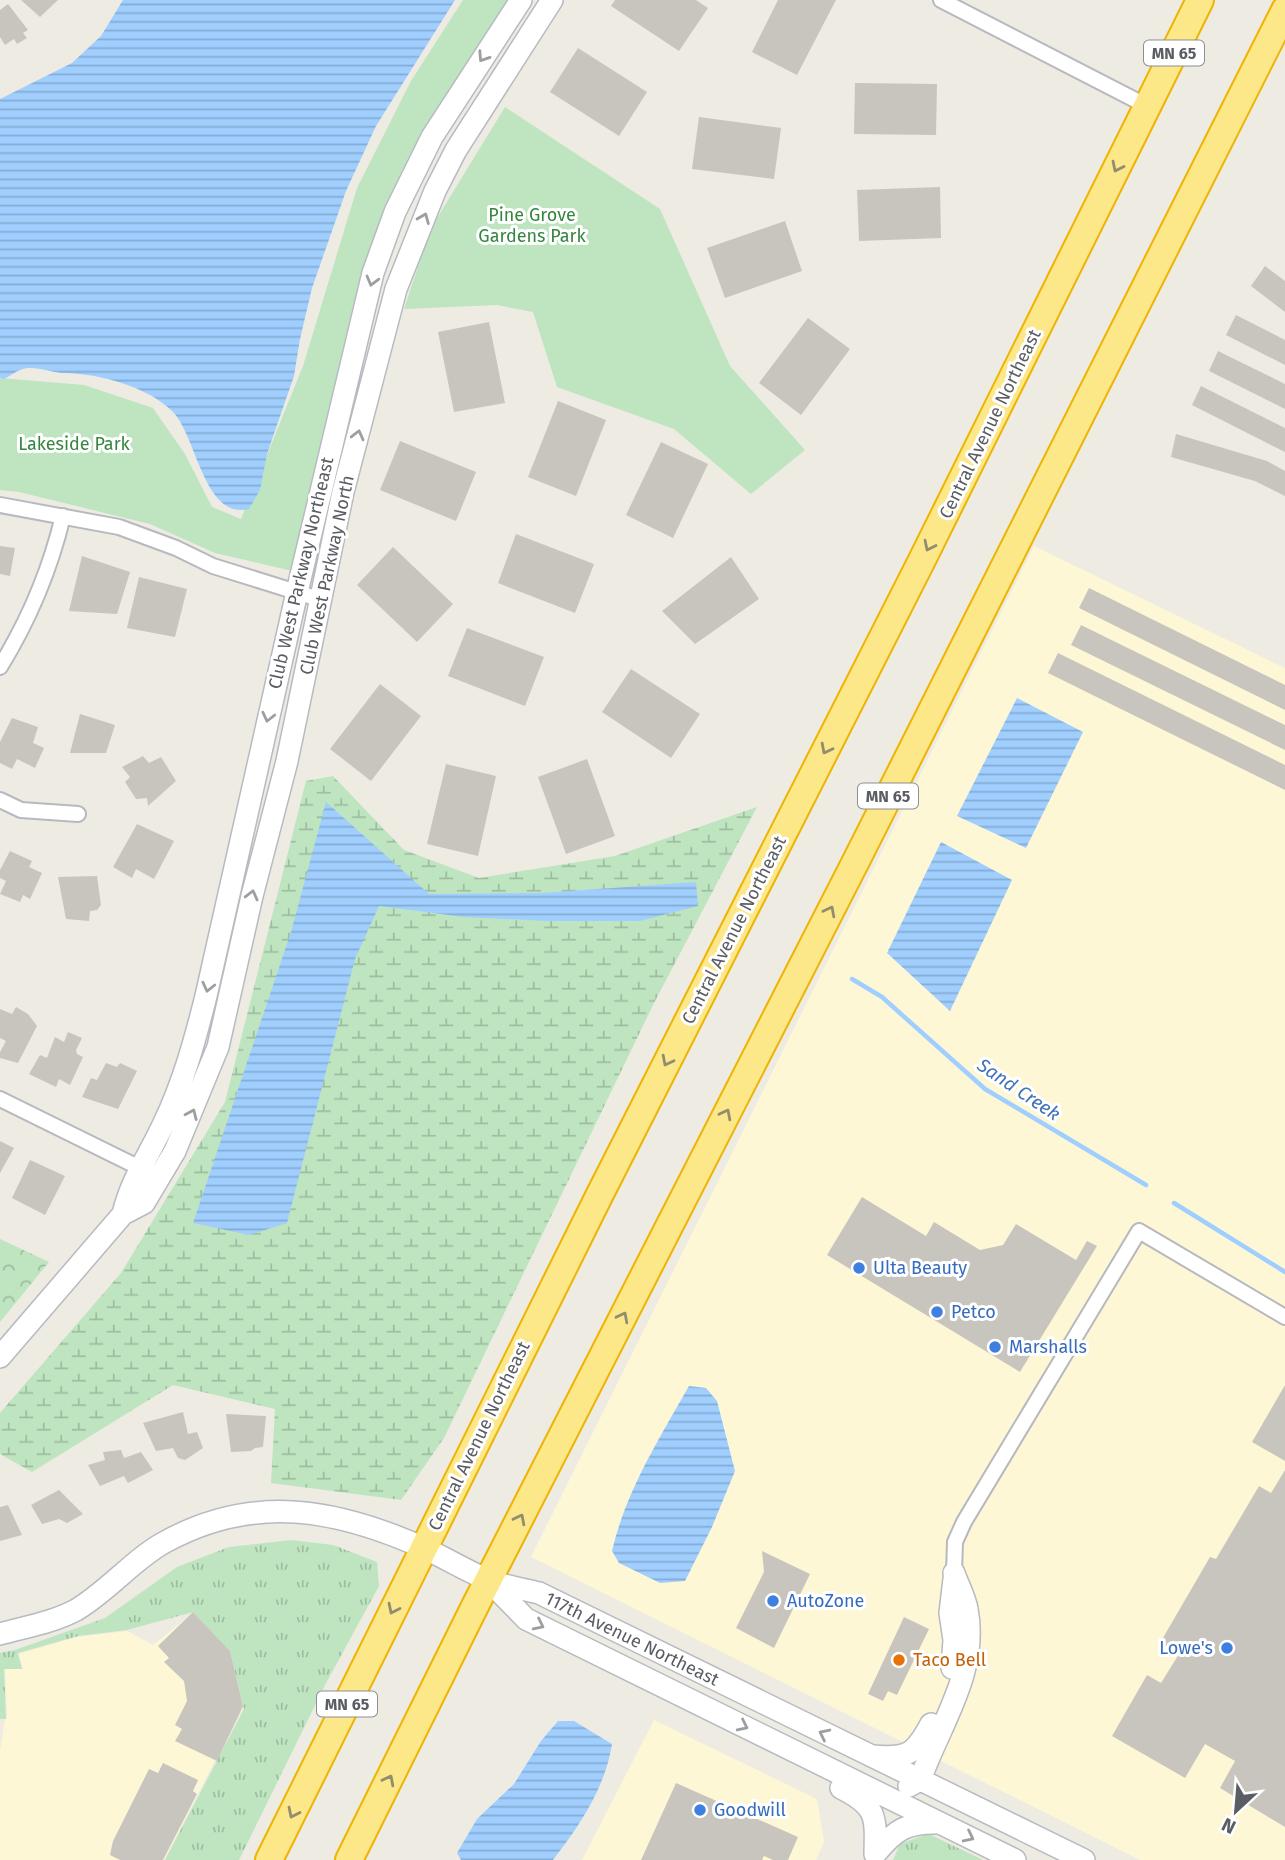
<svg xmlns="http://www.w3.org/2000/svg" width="1285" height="1860" font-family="'Fira Sans',sans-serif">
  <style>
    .commercial { fill: #fef7d6 }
    .grass { fill: url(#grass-tufts) }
    .forest { fill: url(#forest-crowns) }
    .wetland { fill: url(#wetland-marsh) }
    .green { fill: #bee5c0 }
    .water { fill: url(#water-rules) }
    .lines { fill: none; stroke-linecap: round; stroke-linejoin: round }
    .stream { stroke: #a0cfff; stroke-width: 4.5 }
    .building { fill: #c8c5bf }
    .street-casing { stroke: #b7b9be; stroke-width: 18 }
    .secondary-casing { stroke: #b7bac0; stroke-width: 24 }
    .highway-casing { stroke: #eeb401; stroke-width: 30 }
    .street { stroke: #fff; stroke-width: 14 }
    .secondary { stroke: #fff; stroke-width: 21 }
    .highway { stroke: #fce789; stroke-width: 26 }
    .oneway { stroke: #9c9ea1 }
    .oneway2 { stroke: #938d70 }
    .shop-dot { fill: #3f7fe0; stroke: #fff; stroke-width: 2.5 }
    .food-dot { fill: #e8710a; stroke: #fff; stroke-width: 2.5 }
    .labels { text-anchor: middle; stroke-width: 6; stroke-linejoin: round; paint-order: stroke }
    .shield { fill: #fff; stroke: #8c8e92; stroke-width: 2 }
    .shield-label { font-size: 16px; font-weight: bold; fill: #5a5d63 }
    .park-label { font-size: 18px; fill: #35863f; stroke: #fff }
    .street-label { font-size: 18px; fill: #5a5d63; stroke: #fff }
    .shop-label { font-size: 18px; fill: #366cbe; stroke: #fff; text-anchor: start }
    .food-label { font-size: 18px; fill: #c56008; stroke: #fff; text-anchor: start }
    .water-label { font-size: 19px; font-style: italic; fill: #4073b9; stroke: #fff }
  </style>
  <defs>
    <pattern id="grass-tufts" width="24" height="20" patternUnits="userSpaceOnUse" patternTransform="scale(1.75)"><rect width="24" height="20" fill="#bee5c0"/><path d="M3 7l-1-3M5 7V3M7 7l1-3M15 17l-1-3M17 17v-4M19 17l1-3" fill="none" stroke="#9dbda0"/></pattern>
    <pattern id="forest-crowns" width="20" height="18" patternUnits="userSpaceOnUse" patternTransform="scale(1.75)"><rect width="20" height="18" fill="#bee5c0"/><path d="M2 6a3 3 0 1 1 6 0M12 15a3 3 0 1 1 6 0" fill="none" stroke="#9dbda0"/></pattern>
    <pattern id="wetland-marsh" width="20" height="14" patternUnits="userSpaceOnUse" patternTransform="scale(1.75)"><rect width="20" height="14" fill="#bee5c0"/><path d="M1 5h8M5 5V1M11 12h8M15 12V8" fill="none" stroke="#9dbda0"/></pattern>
    <pattern id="water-rules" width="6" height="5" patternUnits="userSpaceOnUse" patternTransform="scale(1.75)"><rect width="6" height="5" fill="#a0cfff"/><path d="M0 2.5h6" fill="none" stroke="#85abd2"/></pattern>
  </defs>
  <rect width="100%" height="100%" fill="#edebe2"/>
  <!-- commercial -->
  <path class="commercial" d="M1034,546l251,122v1192h-145l-609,-303z
    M193,1613l36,39 14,54 -79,154h-164v-109l5,-32h2l-2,-50h18l-5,-15 59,-17 50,-6 26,14z
    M654,1720l163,79 7,43 -8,18h-234z"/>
  <!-- grass -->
  <path class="grass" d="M291,1540l42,5 44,17 2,24 -54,99 -86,175h-74l79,-151 -14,-58 -37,-39 -66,18 -49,6 -60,17 4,16h-18l2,50h-6v-66l15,-3 90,-32 72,-51 52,-20z
    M925,1835h6l52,25h-90l7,-16z"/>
  <!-- forest -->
  <path class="forest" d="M0,1239l49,23 -49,60z"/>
  <!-- wetland -->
  <path class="wetland" d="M333,776l71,74 75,28 136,-22 142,-49 -103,196 -210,435 -43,62 -130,-17 4,-74 -102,-24 -141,87 -32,-18v-41l121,-140 104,-171 81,-321z"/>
  <!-- green -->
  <path class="green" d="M463,0h50l-105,168 -54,134 -52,219 -1,52 -86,-20 -65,-29 -131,-32 -19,-2v-112l84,7 69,23 32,46 27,53 29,12 62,-153 54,-178 54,-107z
    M505,107l155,102 70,157 75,84 -54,44 -77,-65 -117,-42 -24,-75 -36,-7 -93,4 27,-81z"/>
  <!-- water -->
  <path class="water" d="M123,0h332l-79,126 -30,65 -34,97 -12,51 -6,37 -27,78 -7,36 -11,19c-45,11 -52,-72 -76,-97 -26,-26 -73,-38 -108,-39 -13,0 -31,-8 -42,-4 -7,2 -13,7 -19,10l-4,-1v-279l72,-36 29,-27z
    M1017,698l66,34 -57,116 -69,-32z
    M326,802l103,92 113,-1 154,-11 2,24 -58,15h-93l-83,-4 -85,-11 -24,53 -68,264 -38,12 -56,-12 98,-291z
    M941,842l71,38 -62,131 -63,-58z
    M689,1386l17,2 11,13 18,70 -23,56 -27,54 -25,2 -41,-20 -7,-12c14,-60 47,-112 77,-165z
    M558,1721h16l38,23c-7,44 -32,81 -59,116h-92l-4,-7 20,-34 37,-35 27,-43z"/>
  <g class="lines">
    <!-- stream -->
    <path class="stream" d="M852,979l30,18 103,92 161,96
      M1174,1203l111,69"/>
  </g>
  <!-- building -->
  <path class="building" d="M21,0h37l-18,17z
    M615,0h81l12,8 -29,43 -68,-45z
    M778,0h58l-39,75 -45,-23z
    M8,4l20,26 -5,3 4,5 -10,6 -3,-5 -9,6 -5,-8v-27z
    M578,48l69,44 -28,44 -69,-44z
    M855,83l82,1 -1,51 -82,-1z
    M699,117l82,11 -7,51 -82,-10z
    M940,187l1,51 -82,3 -2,-51z
    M785,221l17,50 -77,27 -18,-50z
    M1265,266l20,15v31l-34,-26z
    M1236,315l49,25v25l-59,-30z
    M808,318l42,31 -49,66 -42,-32z
    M489,322l16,81 -51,9 -16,-80z
    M1218,351l67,33v25l-76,-38z
    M1201,386l84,42v24l-93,-47z
    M558,401l48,19 -30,76 -48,-19z
    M1176,434l91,27 18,10v25l-30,-15 -84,-24z
    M400,441l76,31 -20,49 -76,-31z
    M661,442l47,22 -35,74 -47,-23z
    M516,534l78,30 -19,49 -77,-30z
    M0,546l15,2 -5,28 -10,-2z
    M393,547l60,57 -36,38 -60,-57z
    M82,556l48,16 -13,42 -48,-3z
    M731,557l28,42 -64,45 -33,-33z
    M139,577l48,12 -12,48 -48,-9z
    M1089,588l196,97v25l-206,-102z
    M1081,625l204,100v25l-214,-105z
    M467,628l77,29 -19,49 -77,-30z
    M1058,653l227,112v25l-237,-117z
    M631,669l69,45 -29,44 -69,-46z
    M380,684l41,32 -50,65 -41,-32z
    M80,714l35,11 -9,28h-36z
    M12,718l26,9 -5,16 11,5 -9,20 -18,-9 -5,10 -12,-6v-21z
    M143,756l6,7 12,-6 15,24 -28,25 -1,-8 -11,1 -11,-17 5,-5 -8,-10z
    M587,759l28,77 -49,18 -28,-77z
    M446,764l50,12 -18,80 -51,-12z
    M137,824l37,17 -20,38 -18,-10 -4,9 -19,-11z
    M10,851l22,10 -3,6 13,6 -12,26 -7,-4 -3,7 -20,-8 6,-13 -6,-3v-8z
    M97,876l4,29 -4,5 -7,1 -1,10 -23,-2 -8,-42z
    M16,1007l12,7 9,12 -19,37 -18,-5v-6l6,-11 -6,-3v-29l12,5z
    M68,1032l14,6 -6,12 1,4 6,3 -13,28 -11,-6 -3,8 -27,-13 11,-19 7,3 8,-21 9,5z
    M106,1063l11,4 3,-4 17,8 -19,38 -36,-12 9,-19 6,2z
    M0,1141l14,7 -14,25z
    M30,1160l35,16 -20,39 -33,-17z
    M862,1197l64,39 8,-14 46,28 23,-5 13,-21 60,36 11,-19 10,5 -77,126 -193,-117z
    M1285,1385v76l-33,-19z
    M183,1412l5,22 9,-2 6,16 -18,12 -7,-2 -5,-10 -17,3 -13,-28z
    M226,1414l40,2 -3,31 -8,1 -4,3 -20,1z
    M121,1450l3,8 17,-6 12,18 -25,13 -4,-7 -24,10 -12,-21 17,-5 -2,-8z
    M1285,1470v357l-65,-39 15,-27 -30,-17 -20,34 -73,-42 35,-61 14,8 18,-29 -19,-11 50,-86 6,2 43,-73 12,7z
    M59,1490l24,24 -16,9 -8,-4 -17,5 -11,-19z
    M8,1505l14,30 -22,6v-34z
    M762,1551l48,23 -36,74 -38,-20 28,-56z
    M193,1612l37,39 13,55 -26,55 -42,-20 7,-12 -7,-4 12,-24 -3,-20 -20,-19 5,-4 -11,-12z
    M904,1617l25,12 -32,66 -9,-4 -5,10 -15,-7z
    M163,1763l35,17 -5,11 4,3 -34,66h-43l-10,-5 3,-14 36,-72 9,4z
    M676,1783l122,54 -10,23h-15l-9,-4 -2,4h-121z"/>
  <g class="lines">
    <defs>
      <path id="street" d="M941,0l206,106
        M0,505l119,22 57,21 37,18 109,34
        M0,667c29,-47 50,-97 63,-151
        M0,800l21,10 57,4
        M0,1099l146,72
        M954,1573l1,-31 9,-20 175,-291 146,86"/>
      <path id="secondary" d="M123,1214c8,-34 26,-59 40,-89 20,-41 32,-85 43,-129l91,-404 76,-319 22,-61 37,-75 89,-137
        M0,1357l123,-143 21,-11 31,-52 43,-104 34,-151 35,-135 56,-269 53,-203 39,-98 21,-41 96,-150
        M490,1582l36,37 489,241
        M0,1634c25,-7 54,-12 76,-24 31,-18 59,-52 89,-68 89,-49 173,-33 261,7 21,10 41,22 62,31 16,6 35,9 51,13l545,267
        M952,1668l2,-28 -4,-27 4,-34
        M873,1756c35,3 42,-2 58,-32
        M909,1786l11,-6c20,-56 59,-108 47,-171 -2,-12 -9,-24 -13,-36
        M841,1788c36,18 35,28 34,66
        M875,1854c21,-25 32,-32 64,-31"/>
      <path id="highway" d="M269,1860l330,-664 322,-634 279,-562
        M349,1860l126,-254 382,-747 428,-849"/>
    </defs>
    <!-- street casing -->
    <use href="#street" class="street-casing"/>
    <!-- secondary casing -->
    <use href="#secondary" class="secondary-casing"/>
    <!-- highway casing -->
    <use href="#highway" class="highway-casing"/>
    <!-- street -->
    <use href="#street" class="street"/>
    <!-- secondary -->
    <use href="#secondary" class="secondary"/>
    <!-- highway -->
    <use href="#highway" class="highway"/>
  </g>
  <!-- one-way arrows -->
  <defs><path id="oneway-chevron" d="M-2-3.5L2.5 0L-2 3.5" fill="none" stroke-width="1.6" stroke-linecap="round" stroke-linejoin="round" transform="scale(1.75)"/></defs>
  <g class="oneway">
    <use href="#oneway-chevron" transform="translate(483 57) rotate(123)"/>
    <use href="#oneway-chevron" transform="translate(424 218) rotate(-68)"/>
    <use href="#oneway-chevron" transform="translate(372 281) rotate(105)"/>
    <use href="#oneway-chevron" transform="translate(358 435) rotate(-76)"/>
    <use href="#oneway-chevron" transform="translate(268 717) rotate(103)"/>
    <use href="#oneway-chevron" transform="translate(252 895) rotate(-76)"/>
    <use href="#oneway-chevron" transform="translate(208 987) rotate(103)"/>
    <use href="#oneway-chevron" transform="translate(192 1114) rotate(-66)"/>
    <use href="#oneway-chevron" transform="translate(539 1625) rotate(26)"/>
    <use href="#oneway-chevron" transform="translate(743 1726) rotate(26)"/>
    <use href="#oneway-chevron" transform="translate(824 1734) rotate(-154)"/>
    <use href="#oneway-chevron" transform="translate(969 1837) rotate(26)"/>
  </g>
  <g class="oneway2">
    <use href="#oneway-chevron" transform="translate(1117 167) rotate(116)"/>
    <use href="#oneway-chevron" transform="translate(929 546) rotate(116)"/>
    <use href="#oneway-chevron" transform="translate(826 749) rotate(117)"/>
    <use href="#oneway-chevron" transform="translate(830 911) rotate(-63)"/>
    <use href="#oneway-chevron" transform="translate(667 1061) rotate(117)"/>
    <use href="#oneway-chevron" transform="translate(726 1114) rotate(-63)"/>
    <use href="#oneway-chevron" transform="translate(623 1317) rotate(-63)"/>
    <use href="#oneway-chevron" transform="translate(520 1519) rotate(-63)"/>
    <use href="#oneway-chevron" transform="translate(393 1609) rotate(116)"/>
    <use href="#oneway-chevron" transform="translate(389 1780) rotate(-63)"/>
    <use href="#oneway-chevron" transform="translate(293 1813) rotate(116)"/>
  </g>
  <!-- markers -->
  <g class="shop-dot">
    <circle cx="859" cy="1268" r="7"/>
    <circle cx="937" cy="1312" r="7"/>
    <circle cx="995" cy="1347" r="7"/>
    <circle cx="773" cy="1601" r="7"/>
    <circle cx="1227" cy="1648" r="7"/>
    <circle cx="700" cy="1810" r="7"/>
  </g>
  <circle class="food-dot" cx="899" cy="1660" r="7"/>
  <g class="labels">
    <!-- shield labels -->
    <g class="shield">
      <rect x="1144" y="40.5" width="60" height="25" rx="5"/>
      <rect x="858" y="783.5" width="60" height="25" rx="5"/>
      <rect x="317" y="1691.5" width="60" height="25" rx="5"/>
    </g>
    <g class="shield-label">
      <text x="1174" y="59">MN 65</text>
      <text x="888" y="802">MN 65</text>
      <text x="347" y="1710">MN 65</text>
    </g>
    <!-- park labels -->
    <g class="park-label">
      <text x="532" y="221">Pine Grove<tspan x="532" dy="21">Gardens Park</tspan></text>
      <text x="74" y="450">Lakeside Park</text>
    </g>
    <!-- street labels -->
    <g class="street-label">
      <text transform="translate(990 424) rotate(-64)" y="6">Central Avenue Northeast</text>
      <text transform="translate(301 573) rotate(-77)" y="6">Club West Parkway Northeast</text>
      <text transform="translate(327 575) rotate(-78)" y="6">Club West Parkway North</text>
      <text transform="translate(734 930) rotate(-63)" y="6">Central Avenue Northeast</text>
      <text transform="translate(479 1436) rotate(-64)" y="6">Central Avenue Northeast</text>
      <text transform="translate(632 1639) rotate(26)" y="6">117th Avenue Northeast</text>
    </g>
    <!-- shop labels -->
    <g class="shop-label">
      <text x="873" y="1274">Ulta Beauty</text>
      <text x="951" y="1318">Petco</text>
      <text x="1009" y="1353">Marshalls</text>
      <text x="787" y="1607">AutoZone</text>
      <text x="1213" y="1654" text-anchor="end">Lowe's</text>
      <text x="714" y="1816">Goodwill</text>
    </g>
    <!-- food labels -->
    <g class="food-label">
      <text x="913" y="1666">Taco Bell</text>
    </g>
    <!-- water labels -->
    <g class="water-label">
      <text transform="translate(1019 1089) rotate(34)" y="7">Sand Creek</text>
    </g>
  </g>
  <!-- north arrow -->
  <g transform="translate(1236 1811) rotate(206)" stroke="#ffffff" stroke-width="5" paint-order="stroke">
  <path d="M0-5L12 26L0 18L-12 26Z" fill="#5a5d63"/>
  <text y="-10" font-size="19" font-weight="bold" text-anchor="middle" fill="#5a5d63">N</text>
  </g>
</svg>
